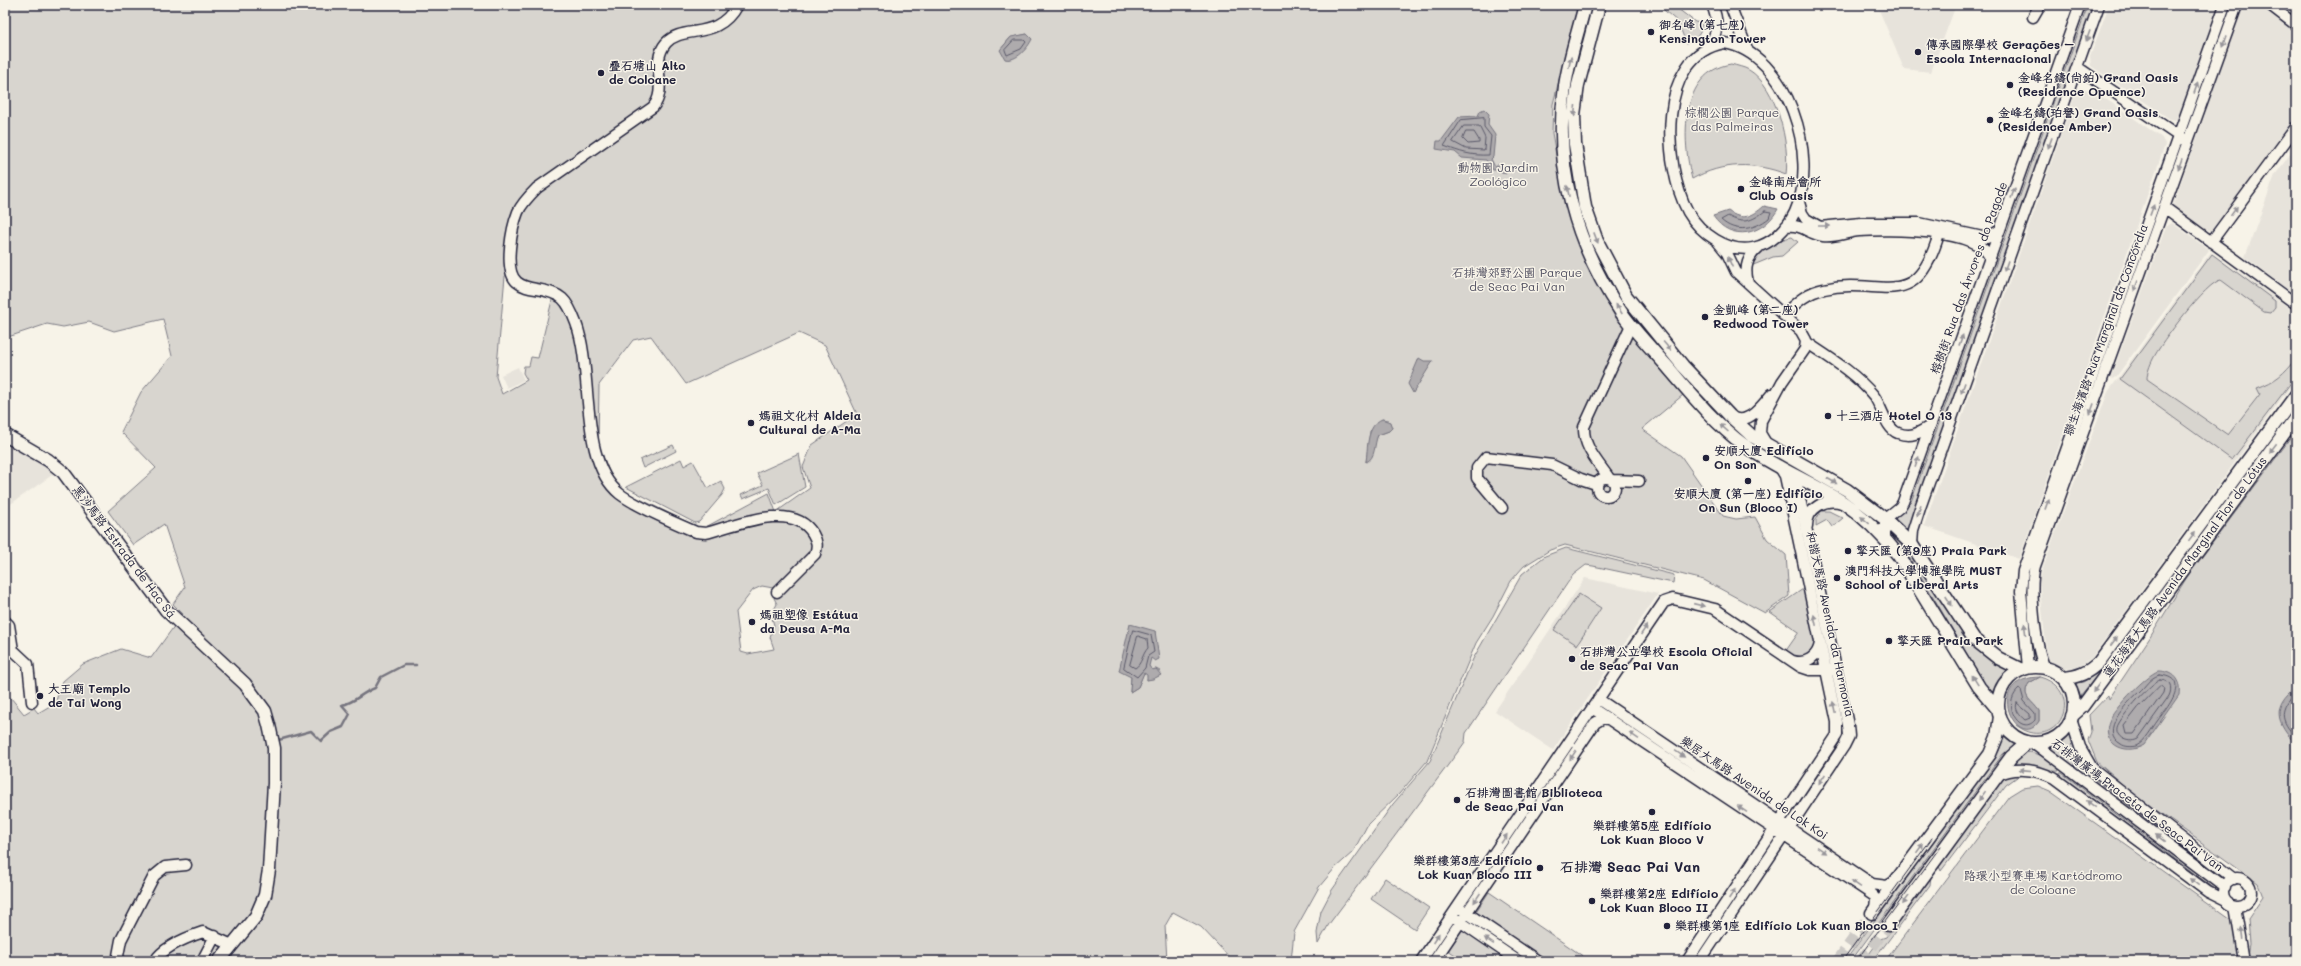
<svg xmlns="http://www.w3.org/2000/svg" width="2301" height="966" font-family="Mali,'LXGW WenKai TC',sans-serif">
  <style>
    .built { fill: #e7e3db }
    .green { fill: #d8d5cf; stroke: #7d7c85; fill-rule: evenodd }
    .water { fill: #aeabad; stroke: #76747f }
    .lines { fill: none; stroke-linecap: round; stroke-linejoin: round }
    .shore { stroke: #5a5969; stroke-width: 1 }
    .stream { stroke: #76747f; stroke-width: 2.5 }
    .major-tunnel { stroke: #ccc9c5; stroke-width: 12; stroke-dasharray: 12 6; stroke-linecap: butt }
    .minor-casing { stroke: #22223b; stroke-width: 13 }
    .major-casing { stroke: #22223b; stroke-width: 15 }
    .minor { stroke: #f7f3e8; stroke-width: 10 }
    .major { stroke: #f7f3e8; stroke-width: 12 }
    .tram { stroke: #22223b; stroke-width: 1 }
    .oneway { fill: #97959a }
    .poi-dot { fill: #22223b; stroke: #f7f3e8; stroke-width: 1.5 }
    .labels { text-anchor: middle; stroke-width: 3; stroke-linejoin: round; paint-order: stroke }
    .poi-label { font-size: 12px; font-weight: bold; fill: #22223b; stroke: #f7f3e8; text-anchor: start }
    .park-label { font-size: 12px; fill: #504f60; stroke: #f7f3e8 }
    .street-label { font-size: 12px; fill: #22223b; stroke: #f7f3e8 }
    .quarter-label { font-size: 14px; font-weight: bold; fill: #22223b; stroke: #f7f3e8 }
  </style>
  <rect width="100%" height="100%" fill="#f7f3e8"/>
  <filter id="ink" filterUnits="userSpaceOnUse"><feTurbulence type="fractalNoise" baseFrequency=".025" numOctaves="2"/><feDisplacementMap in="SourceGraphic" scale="8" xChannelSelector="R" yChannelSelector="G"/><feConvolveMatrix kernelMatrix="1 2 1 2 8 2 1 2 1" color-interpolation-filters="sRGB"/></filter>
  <g filter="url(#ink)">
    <!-- built -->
    <path class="built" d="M1877,5h79l-25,67 -27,-3z
      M2109,5h110l-40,113 -2,2 -7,-1 -79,-53 -1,-9z
      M2243,5h23l30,23v92l-81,109 -4,2 -6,-2 -30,-21 -2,-3z
      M2084,89l10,2 28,19 40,28 3,7 -146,414 -95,-33 150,-428z
      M2296,146v150l-51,-39 30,-82z
      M2172,223l37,27 -93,127 -4,2 -1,-2 55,-150z
      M2211,252l85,61v66l-204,278 -14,11 -15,1 -14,-8 -2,-5 -8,-76 16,-46 53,-142z
      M518,367l6,13 -17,8 -6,-13z
      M5,440l50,33 -50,35z
      M1585,578l73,16 -105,156 -58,-39z"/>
    <!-- green -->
    <path class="green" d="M5,5h1573l-25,99 -1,29 12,66 15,46 36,72 68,78 -41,34 39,27 42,60 13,3 19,-2 12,22 19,16 3,41 -24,17 -61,-33 -139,-35 -15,5 -26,16 -13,15 -18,35 -17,27 -49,118 -28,33 -31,30 -15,28 -18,16 -16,19 -25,45 -3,29h-58l-32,-34 -28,-15 -8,14 2,35h-1162v-264l6,1 13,16 10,-6 4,5 17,-10 8,-22 20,-17 38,-15 30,9 32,-44 -10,-10 12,-17 -21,-63 -31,21 -25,-34 48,-43 -35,-36 20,-40 31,-36 -9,-37 -49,12 -25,-9 -26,5 -16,-3 -42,14zM1027,34l5,5 -31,10 9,-11zM511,274l17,14 26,4 -16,66 -7,-1 -2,9h-5l-1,7 4,7 -25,14 -6,-17 9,-101zM799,333l26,12 32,69 -45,31 -9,22 7,21 -34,24 -7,-19 -67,36 -81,-39 -11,-16 -12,-31 1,-58 34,-45 18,-4 35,48zM1382,419l6,1 4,8 -3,3 -11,4 -12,27 4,-31zM762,586l11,2 4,4 -3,6 3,6 -6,11 3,10 -4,12 4,12 -26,5 -7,-2 -5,-40 17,-22zM1155,631l-1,27 -3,-1 -3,9 4,4 4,-1 4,2 -13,9 1,-5 -4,-3 -6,15 -8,5 1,-15z
      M1658,5h15l22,17 7,1c1,9 -7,19 -16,20l-8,-21z
      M2088,5h6l-186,525 -14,-11 17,-17z
      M1731,64c6,2 13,3 18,6 28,17 41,74 37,104 -32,-12 -63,-12 -94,5 -10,-38 -13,-107 39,-115z
      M1792,237l6,5 -16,14 -9,1 -22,9c3,-14 27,-27 41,-29z
      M2212,254l63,47v6l-5,6 -6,-1 -43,-32c-14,1 -61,64 -68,79 -3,6 -6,14 -6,20l81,56 32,-41 -3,-6c19,-7 27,-14 39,-30v18l-64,84 -112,-81z
      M2296,406l-196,266 -20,24 -5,-13 8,-1 15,-9z
      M2296,431v530h-49l3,-17 -2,-25 15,-22 -5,-14 -127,-91 -34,-30 -9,-22 3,-8 -2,-17 19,-20 1,4 40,-60 38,-62z
      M673,445l3,6 -33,17 -3,-8z
      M799,454l6,33 -29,18 -7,-17 -26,11 -2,-4 22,-10 -6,-12z
      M681,459l3,7 9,-5 15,27 13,-7 4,8 -3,6 -23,27 -4,1 -69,-36z
      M1821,511h8l14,7 -11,9 -5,-7 -11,6v-6z
      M1898,538l16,19 55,84 44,27 -17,18 -3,12 -71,-120 -24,-38z
      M1566,548l108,27 -1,8 -80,-17 -7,-1 -13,10 -107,158 -1,9 -5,7 -131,175 -11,20 -1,-11 4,-22 11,-21 61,-86 37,-43 43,-102 49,-85 23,-18z
      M1803,589c4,15 20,54 5,66 -7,6 -16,1 -23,-3l14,-20 -29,-20z
      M1579,594l22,14 -24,37 -23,-15z
      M2040,677c49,15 16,79 -24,48 8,5 17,5 23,-4v-10c-6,-10 -19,-14 -10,-28z
      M2070,734l9,25 15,20 130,99h-3l-172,-130z
      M2004,736l13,9 -14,9 -152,207h-6l154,-210z
      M2025,752c15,0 22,7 33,15l1,4 -29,1 -13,5 -11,8 -65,86 -3,-7 74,-104z
      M2060,773h2l153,116 -155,-113z
      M2038,786l12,5 187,133 7,37h-359l124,-165 13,-8z
      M1774,839l2,1 -81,121h-3z
      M1931,876l-1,9 -57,76h-9l16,-22 6,-2z
      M1385,878l44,30 -14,21 -44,-30z
      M1489,892l101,69h-45l-70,-48z
      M1462,929l48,32h-46l-16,-11z"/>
    <!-- water -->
    <path class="water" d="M1027,34l5,5c-4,9 -16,23 -27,20l-5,-9 11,-13z
      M1484,109l5,5 -1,11 7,10 -2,22 -2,2 4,8 6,-4 5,7v4l-8,-4h-5l-7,-10 -24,-2 -7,-6 -19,-3 1,-8h4l18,-24 19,-1 2,-5z
      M1764,206l14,3c-14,26 -47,34 -65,7l15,-5c14,10 24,6 36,-5z
      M1419,358l5,3h9l-20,32 -5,-9z
      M1382,419l8,3 2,6 -3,3 -11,4c-4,8 -2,24 -12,27 2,-14 0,-36 16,-43z
      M1130,624l25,7 4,28 -4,2 -4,-3 -2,8 3,4 4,-1 5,6 -8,4 -6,1v-5l-3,-2 -6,14 -8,5 1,-15 -12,-6z
      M2158,671c15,0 23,9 21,24l-35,50c-20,12 -45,-3 -34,-26 6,-12 36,-44 48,-48z
      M2040,677l-11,6c-9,14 4,18 10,28v10c-20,33 -60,-43 1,-44z
      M2296,687v56c-20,-20 -25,-37 0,-56z"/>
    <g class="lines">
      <!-- shore -->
      <path class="shore" d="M1014,40h10l2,2 -5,7 -14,6 -2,-5z
        M1484,118v9l7,9 -2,19c-18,1 -29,-3 -45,-9l17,-26z
        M1464,126h15l6,12 -1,12 -18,-1 -13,-7z
        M1466,132h8l5,8v3l-11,1 -5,-5z
        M1765,211l6,1 -2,6c-14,11 -33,16 -48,2l7,-4c15,9 24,5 37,-5z
        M1133,630l18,5 3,17 -6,4 -3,12 -8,9 -13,-9z
        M1138,636l9,3 1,9c-6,6 -6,16 -13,20l-5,-3z
        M2159,675c34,2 8,33 -1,45 -6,8 -13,22 -22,26 -5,1 -11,1 -15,-2 -23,-13 6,-41 18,-52 7,-6 10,-14 20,-17z
        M2160,680c10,0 13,8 9,16l-31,43c-11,6 -27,-4 -19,-16 5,-9 32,-41 41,-43z
        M2160,686l4,2 -1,5 -29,41h-8l-2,-8 14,-18z
        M2019,689l2,1 3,11 11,12v7c-14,17 -35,-15 -16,-31z
        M2296,692c-17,17 -17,28 0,45
        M2017,703l13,11v4l-5,2c-5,-4 -11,-11 -8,-17z"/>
      <!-- stream -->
      <path class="stream" d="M275,741l36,-10 10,10 10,-9 12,-5 7,-13 -8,-9c14,-3 19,-12 33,-17l6,-11 23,-12h12"/>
      <!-- major-tunnel -->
      <path class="major-tunnel" d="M1838,961l34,-48
        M1861,961l27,-36"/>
      <defs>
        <path id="minor" d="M737,5c-20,37 -54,19 -71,38 -17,20 3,45 -13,64l-116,81c-7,7 -15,15 -19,24 -6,15 -15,58 -1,70 6,5 12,6 19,7 26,4 31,10 40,34 18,47 2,138 44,171 17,13 55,29 76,38l10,1c27,-7 88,-33 107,1 4,7 5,12 2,20l-38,38
          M1730,5l18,46
          M2270,5l26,20
          M2033,17l7,-12
          M1724,43c64,10 96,115 71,169 -8,17 -23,32 -42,36 -25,5 -53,-15 -65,-36 -25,-46 -32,-157 36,-169z
          M1706,48c13,-14 13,-26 6,-43
          M2077,67l106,72
          M1799,202l3,11 4,6 14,8 41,-4h58l68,15 13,-8
          M2164,207l132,97
          M1786,226c17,-2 22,8 37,10 11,2 24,-4 36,-5 26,-2 124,-3 131,28
          M1718,242l9,11 9,19 65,59 5,9 -1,9 -23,33 -21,39 -1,12 6,10
          M2211,242l85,-115
          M1748,282c-4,-14 -1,-25 11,-35
          M1783,315c13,-12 24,-23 41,-26 59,-13 91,27 115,-55
          M1806,342c24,16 49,31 68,54 8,11 12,33 24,37 13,5 21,0 32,-7
          M1731,417c18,9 30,-11 41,-23
          M1597 487a9 9 0 1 1 18 0a9 9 0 1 1-18 0Z
          M1609,478c-11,-16 -26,-31 -25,-51l47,-102
          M1612,480l27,1
          M1502,508l-25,-30v-10l9,-11 66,8 29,14 15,5
          M1807,526c0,-18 18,-28 35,-23
          M1885,538v-19l15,-12 3,-5 177,-497
          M1912,545l1,-15 8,-25 178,-500
          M5,621l4,4 4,25 15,14 4,38
          M1793,661c13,4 25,-4 27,-18
          M2028,668l-7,-77 2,-20 202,-566
          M2045,668c-10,-21 -16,-81 -10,-102l202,-561
          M1598,699l274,185 15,2 9,-5
          M1592,708l281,187 3,3 -1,11
          M2071,719l9,28 12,21 142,111
          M2034,743l191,144
          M1997,775c19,-9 38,-6 57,3l154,114 20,10
          M2223 892a14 14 0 1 1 28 0a14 14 0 1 1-28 0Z
          M2235,906l9,55
          M1461,909l77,52
          M1455,918l63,43
          M117,961l4,-21 33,-64 11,-9 21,-2
          M155,961c9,-15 33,-24 48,-29l29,13
          M202,961l13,-25
          M1421,961l243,-359 9,-3 42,10 86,58 9,3h26
          M1434,961l161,-238 8,-5 8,2
          M1687,961l150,-226v-13l-52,-246 -6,-10
          M1700,961l144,-215 5,-10 -1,-11 -53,-250"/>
        <path id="major" d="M1585,5c-7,27 -16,54 -20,81 -12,80 11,160 56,226 13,19 30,36 45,53 24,28 48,58 78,80 31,23 68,37 100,58 22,15 39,33 55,53l80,131 20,24
          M1599,5l-21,80 -4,30 1,29 10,63 12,34 29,55 57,70 47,50 22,20 95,54 38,29 27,26 62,94 24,19 24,12
          M5,435l43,25 15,12 103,138 79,74 20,27 4,14 5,23v35l-5,87 -4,25 -9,21 -37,45
          M1998 705a38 38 0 1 1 76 0a38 38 0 1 1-76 0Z
          M2063,678c15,-1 25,-5 36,-16l197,-267
          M2072,716l10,-9 214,-290
          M1872,913l118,-159 7,-17 3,-21
          M1888,925l123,-168 17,-15"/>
      </defs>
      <!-- minor casing -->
      <use href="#minor" class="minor-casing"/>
      <!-- major casing -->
      <use href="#major" class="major-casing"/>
      <!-- minor -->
      <use href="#minor" class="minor"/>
      <!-- major -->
      <use href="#major" class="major"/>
      <!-- tram -->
      <path class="tram" d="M1842,961l90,-123
        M1856,961l85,-115"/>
    </g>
    <!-- one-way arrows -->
    <defs><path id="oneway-solid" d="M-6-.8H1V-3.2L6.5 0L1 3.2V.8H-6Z"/></defs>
    <g class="oneway">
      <use href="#oneway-solid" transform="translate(2088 36) rotate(110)"/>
      <use href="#oneway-solid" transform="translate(2224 42) rotate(110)"/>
      <use href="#oneway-solid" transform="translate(1570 62) rotate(-78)"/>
      <use href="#oneway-solid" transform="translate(2196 88) rotate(-70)"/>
      <use href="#oneway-solid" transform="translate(1575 111) rotate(95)"/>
      <use href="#oneway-solid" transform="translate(2050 143) rotate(110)"/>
      <use href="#oneway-solid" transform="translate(2180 164) rotate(110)"/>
      <use href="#oneway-solid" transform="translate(1568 191) rotate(-101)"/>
      <use href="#oneway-solid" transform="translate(2013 193) rotate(-70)"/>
      <use href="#oneway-solid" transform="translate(2152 210) rotate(-70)"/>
      <use href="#oneway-solid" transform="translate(2234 211) rotate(-54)"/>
      <use href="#oneway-solid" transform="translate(1824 226)"/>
      <use href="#oneway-solid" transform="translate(1596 238) rotate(69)"/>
      <use href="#oneway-solid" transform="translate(1730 262) rotate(-114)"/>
      <use href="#oneway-solid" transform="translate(2006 266) rotate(110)"/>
      <use href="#oneway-solid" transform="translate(2136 286) rotate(110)"/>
      <use href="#oneway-solid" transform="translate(1619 309) rotate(-123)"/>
      <use href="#oneway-solid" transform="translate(1961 340) rotate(-70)"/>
      <use href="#oneway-solid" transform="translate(1667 346) rotate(50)"/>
      <use href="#oneway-solid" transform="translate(1963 388) rotate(110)"/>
      <use href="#oneway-solid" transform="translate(2092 409) rotate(110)"/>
      <use href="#oneway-solid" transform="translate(1724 428) rotate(-138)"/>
      <use href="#oneway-solid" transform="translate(2273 448) rotate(127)"/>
      <use href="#oneway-solid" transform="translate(1917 462) rotate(-71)"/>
      <use href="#oneway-solid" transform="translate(1832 481) rotate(30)"/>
      <use href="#oneway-solid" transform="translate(2047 504) rotate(-70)"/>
      <use href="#oneway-solid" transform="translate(1919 511) rotate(109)"/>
      <use href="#oneway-solid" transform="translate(1865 520) rotate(-141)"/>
      <use href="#oneway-solid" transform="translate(2192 536) rotate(-54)"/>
      <use href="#oneway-solid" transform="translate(1949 601) rotate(57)"/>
      <use href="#oneway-solid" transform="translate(1699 605) rotate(13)"/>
      <use href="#oneway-solid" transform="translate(1815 620) rotate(-102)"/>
      <use href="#oneway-solid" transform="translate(2025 629) rotate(-97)"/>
      <use href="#oneway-solid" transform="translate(1644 630) rotate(-56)"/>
      <use href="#oneway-solid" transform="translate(2114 641) rotate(-54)"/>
      <use href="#oneway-solid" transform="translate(1975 680) rotate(-122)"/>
      <use href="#oneway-solid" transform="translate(2096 688) rotate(125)"/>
      <use href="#oneway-solid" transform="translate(1834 707) rotate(-102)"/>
      <use href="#oneway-solid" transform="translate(1634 736) rotate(-146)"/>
      <use href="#oneway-solid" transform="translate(1680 754) rotate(34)"/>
      <use href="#oneway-solid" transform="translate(1573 755) rotate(124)"/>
      <use href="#oneway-solid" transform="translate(2025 770) rotate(-175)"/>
      <use href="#oneway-solid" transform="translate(1822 779) rotate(124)"/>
      <use href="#oneway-solid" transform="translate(1982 796) rotate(126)"/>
      <use href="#oneway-solid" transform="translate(2091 804) rotate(-143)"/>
      <use href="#oneway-solid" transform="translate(1742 809) rotate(-146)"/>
      <use href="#oneway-solid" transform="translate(2160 838) rotate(-143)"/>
      <use href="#oneway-solid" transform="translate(1504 839) rotate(-56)"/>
      <use href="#oneway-solid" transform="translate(1920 848) rotate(-54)"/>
      <use href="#oneway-solid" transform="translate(1822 850) rotate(34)"/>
      <use href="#oneway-solid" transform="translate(2195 882) rotate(-143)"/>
      <use href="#oneway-solid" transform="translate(1856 884) rotate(-146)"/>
      <use href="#oneway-solid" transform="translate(1732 894) rotate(-56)"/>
      <use href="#oneway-solid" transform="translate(1477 898) rotate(124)"/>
      <use href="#oneway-solid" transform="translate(1906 900) rotate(126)"/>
      <use href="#oneway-solid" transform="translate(2241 933) rotate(-97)"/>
      <use href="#oneway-solid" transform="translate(1436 938) rotate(-56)"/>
      <use href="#oneway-solid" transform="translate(1489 941) rotate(-146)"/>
    </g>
  </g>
  <!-- markers -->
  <g class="poi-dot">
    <circle cx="1651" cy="32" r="4"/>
    <circle cx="1918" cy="52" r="4"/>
    <circle cx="601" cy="73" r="4"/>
    <circle cx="2010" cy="85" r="4"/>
    <circle cx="1990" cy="120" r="4"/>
    <circle cx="1741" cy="189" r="4"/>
    <circle cx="1705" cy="317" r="4"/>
    <circle cx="1828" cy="416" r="4"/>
    <circle cx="751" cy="423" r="4"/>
    <circle cx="1706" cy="458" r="4"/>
    <circle cx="1748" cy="481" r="4"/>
    <circle cx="1848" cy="551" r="4"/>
    <circle cx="1837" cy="578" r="4"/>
    <circle cx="752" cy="622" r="4"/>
    <circle cx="1889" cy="641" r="4"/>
    <circle cx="1572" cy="659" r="4"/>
    <circle cx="40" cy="696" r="4"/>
    <circle cx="1457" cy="800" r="4"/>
    <circle cx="1652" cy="812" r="4"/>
    <circle cx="1540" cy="868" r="4"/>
    <circle cx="1592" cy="901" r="4"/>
    <circle cx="1667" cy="926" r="4"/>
  </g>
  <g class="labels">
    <!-- poi labels -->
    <g class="poi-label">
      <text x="1659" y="29">御名峰 (第七座)<tspan x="1659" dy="14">Kensington Tower</tspan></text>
      <text x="1926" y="49">傳承國際學校 Gerações –<tspan x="1926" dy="14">Escola Internacional</tspan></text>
      <text x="609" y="70">疊石塘山 Alto<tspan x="609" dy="14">de Coloane</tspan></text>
      <text x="2018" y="82">金峰名鑄(尚鉑) Grand Oasis<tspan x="2018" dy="14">(Residence Opuence)</tspan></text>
      <text x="1998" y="117">金峰名鑄(珀譽) Grand Oasis<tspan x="1998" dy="14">(Residence Amber)</tspan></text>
      <text x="1749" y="186">金峰南岸會所<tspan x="1749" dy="14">Club Oasis</tspan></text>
      <text x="1713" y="314">金凱峰 (第二座)<tspan x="1713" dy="14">Redwood Tower</tspan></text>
      <text x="759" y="420">媽祖文化村 Aldeia<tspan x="759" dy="14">Cultural de A-Ma</tspan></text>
      <text x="1836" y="420">十三酒店 Hotel O 13</text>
      <text x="1714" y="455">安順大廈 Edifício<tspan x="1714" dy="14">On Son</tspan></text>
      <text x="1748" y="498" text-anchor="middle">安順大廈 (第一座) Edifício<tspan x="1748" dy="14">On Sun (Bloco I)</tspan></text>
      <text x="1856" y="555">擎天匯 (第9座) Praia Park</text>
      <text x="1845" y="575">澳門科技大學博雅學院 MUST<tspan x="1845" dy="14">School of Liberal Arts</tspan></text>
      <text x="760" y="619">媽祖塑像 Estátua<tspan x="760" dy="14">da Deusa A-Ma</tspan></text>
      <text x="1897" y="645">擎天匯 Praia Park</text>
      <text x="1580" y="656">石排灣公立學校 Escola Oficial<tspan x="1580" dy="14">de Seac Pai Van</tspan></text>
      <text x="48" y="693">大王廟 Templo<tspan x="48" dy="14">de Tai Wong</tspan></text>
      <text x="1465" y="797">石排灣圖書館 Biblioteca<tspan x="1465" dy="14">de Seac Pai Van</tspan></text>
      <text x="1652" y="830" text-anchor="middle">樂群樓第5座 Edifício<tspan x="1652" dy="14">Lok Kuan Bloco V</tspan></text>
      <text x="1532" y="865" text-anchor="end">樂群樓第3座 Edifício<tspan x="1532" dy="14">Lok Kuan Bloco III</tspan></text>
      <text x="1600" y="898">樂群樓第2座 Edifício<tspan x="1600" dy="14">Lok Kuan Bloco II</tspan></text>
      <text x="1675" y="930">樂群樓第1座 Edifício Lok Kuan Bloco I</text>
    </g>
    <!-- park labels -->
    <g class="park-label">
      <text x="1732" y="117">棕櫚公園 Parque<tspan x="1732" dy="14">das Palmeiras</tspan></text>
      <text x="1498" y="172">動物園 Jardim<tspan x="1498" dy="14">Zoológico</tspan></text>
      <text x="1517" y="277">石排灣郊野公園 Parque<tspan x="1517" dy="14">de Seac Pai Van</tspan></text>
      <text x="2043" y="880">路環小型賽車場 Kartódromo<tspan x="2043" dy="14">de Coloane</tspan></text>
    </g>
    <!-- street labels -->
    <g class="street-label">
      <text transform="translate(1969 278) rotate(-70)" y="4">榕樹街 Rua das Árvores do Pagode</text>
      <text transform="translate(2106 330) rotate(-70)" y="4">聯生海濱路 Rua Marginal da Concórdia</text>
      <text transform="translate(124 552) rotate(53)" y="4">黑沙馬路 Estrada de Hac Sá</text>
      <text transform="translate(2185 567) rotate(-54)" y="4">蓮花海濱大馬路 Avenida Marginal Flor de Lótus</text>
      <text transform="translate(1830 624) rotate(78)" y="4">和諧大馬路 Avenida da Harmonia</text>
      <text transform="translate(1754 788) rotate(34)" y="4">樂居大馬路 Avenida de Lok Koi</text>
      <text transform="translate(2137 805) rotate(37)" y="4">石排灣廣場 Praceta de Seac Pai Van</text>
    </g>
    <!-- quarter labels -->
    <g class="quarter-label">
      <text x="1630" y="872">石排灣 Seac Pai Van</text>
    </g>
  </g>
  <!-- margin -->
  <rect width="2301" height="966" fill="none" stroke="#f7f3e8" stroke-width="20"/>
  <rect x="10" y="10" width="2281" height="946" fill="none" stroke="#22223b" stroke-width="1.5" filter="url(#ink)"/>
</svg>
